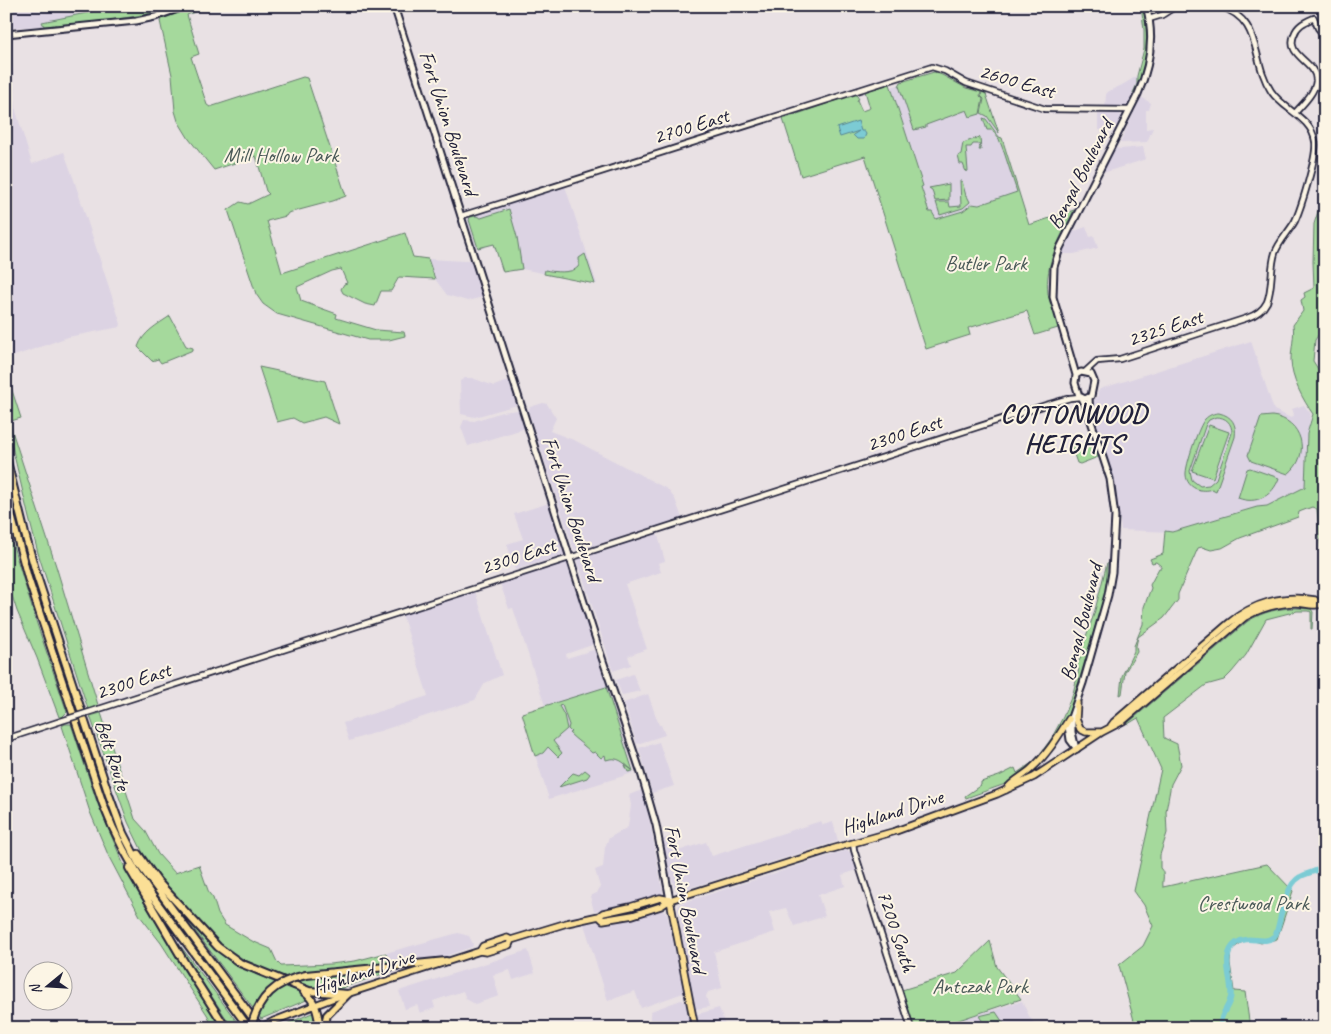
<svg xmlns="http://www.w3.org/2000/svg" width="1331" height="1034" font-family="Caveat,sans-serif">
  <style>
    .built { fill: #dcd3e3 }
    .green { fill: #a5d99c; stroke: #647e6c; fill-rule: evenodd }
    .water { fill: #7bcbd4; stroke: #578797 }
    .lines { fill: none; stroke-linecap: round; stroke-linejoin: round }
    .river { stroke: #7bcbd4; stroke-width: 5.5 }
    .tertiary-casing { stroke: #22223b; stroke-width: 8 }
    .secondary-casing { stroke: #22223b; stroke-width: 9 }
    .primary-casing { stroke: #22223b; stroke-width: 9 }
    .motorway-casing { stroke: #22223b; stroke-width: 10 }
    .tertiary { stroke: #fcf5e5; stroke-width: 4.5 }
    .secondary { stroke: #fcf5e5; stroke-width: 5 }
    .primary { stroke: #fbdf96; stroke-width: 5.5 }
    .motorway { stroke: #fbdf96; stroke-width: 6 }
    .tertiary-bridge-casing { stroke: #22223b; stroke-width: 8; stroke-linecap: butt }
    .primary-bridge-casing { stroke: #22223b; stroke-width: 9; stroke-linecap: butt }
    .motorway-bridge-casing { stroke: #22223b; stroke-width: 10; stroke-linecap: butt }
    .tertiary-bridge { stroke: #fcf5e5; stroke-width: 4.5 }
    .primary-bridge { stroke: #fbdf96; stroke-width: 5.5 }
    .motorway-bridge { stroke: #fbdf96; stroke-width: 6 }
    .labels { text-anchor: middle; stroke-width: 4; stroke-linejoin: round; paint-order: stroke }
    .street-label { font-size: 21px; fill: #22223b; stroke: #fcf5e5 }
    .park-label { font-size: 21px; fill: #495958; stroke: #fcf5e5 }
    .district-label { font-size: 26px; font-weight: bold; letter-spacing: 1px; fill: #22223b; stroke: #fcf5e5 }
  </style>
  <rect width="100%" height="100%" fill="#e9e1e4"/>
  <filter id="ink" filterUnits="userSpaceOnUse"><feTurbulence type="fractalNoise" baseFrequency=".02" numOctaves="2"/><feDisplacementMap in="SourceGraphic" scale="10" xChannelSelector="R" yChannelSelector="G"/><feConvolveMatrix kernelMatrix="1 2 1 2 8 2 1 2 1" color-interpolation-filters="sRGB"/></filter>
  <g filter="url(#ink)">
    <!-- built -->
    <path class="built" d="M16,6h105l-78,16 1,4 -35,2 -2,-4z
      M10,39l6,72 16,53 32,-12 10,28 47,144 -1,3 -52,10 -62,22v-319z
      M936,73l22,14 30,13 30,92 -39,13 -7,-1 -9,7 -27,8 -4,-7h-3l-8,-26 2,-1 -32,-98z
      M1137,76v8l-10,23 -22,1 1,-14 3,-3 13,-6z
      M1141,97l10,6 -2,7h-3v19l7,-1 -6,14 -27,1z
      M1098,114h22l2,2 -7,13 -17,1z
      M1143,147l3,12 -40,13 -3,-2 12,-22 6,1z
      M565,186l32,98 -75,-15 -19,3 -9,-28 -15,5 -3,-2 -9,-27 3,-4z
      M1086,227l4,10 4,-1 4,12 -24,6h-12l10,-22z
      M428,259l36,2 6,-2 13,38 -16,4 -20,-6 -12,-16z
      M1251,341l23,69 17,8 3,-4 -2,-5 12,-4 7,9 -5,26 -1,47 -38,19 -10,1 -85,25 -51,-2 -5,-43 -25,-81 1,-6 6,-3v-5l2,-3z
      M465,378h7l22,8 16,-6 7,25 -42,12 -14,-3 -1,-33z
      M543,403l4,1 9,14 -6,13 26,10 91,48 8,10 7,19 -85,27 -23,5 -46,-139 2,-4z
      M518,410l2,1 6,17 -58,18 -7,-19 3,-7 10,1 28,-9z
      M549,503l16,52 -50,15 -8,-26 16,-5 -9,-25z
      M657,532l8,29 -7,2 3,9 -36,12 22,65 -19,7 3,9 -18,6 -36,-112z
      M566,561l3,2 24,78 -1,4 -26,9 1,4 26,-8 4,2 37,119 -1,2 -84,26 -27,-86 23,-7 -32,-98 -4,1 -9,-26z
      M475,591l27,84 -17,8 -10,17 -126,41 -6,-18 85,-27 -26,-82z
      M633,674l7,17 -18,4 -6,-15z
      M648,694l11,31h2l4,10 -28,9 -13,-41z
      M659,742l15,44 -22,7 -13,-45z
      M642,790l8,32 13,71 -3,3 -47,13 -19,2 -4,-15 7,-3 3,-6 -5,-17 8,-3 2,-20 4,-9 19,-11 3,-22 -2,-10z
      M821,821l2,4 10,-3 5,19 -139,44 -19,5 -6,-3 -9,-31 -3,-13 2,-4 9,-3 5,15 28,-9 6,14z
      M847,850l4,3 6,17 -15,5 3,11 -27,9 7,21 -31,10 -8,-18 -17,4 6,20 -61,20 8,36 -14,4 -2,4 3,11 -13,2 -12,-58 -6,-43 1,-4z
      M662,910l5,4 16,72v7l-42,15 -6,-17 -27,10 -24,-77 46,-5z
      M458,933l11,3 4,8 -1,3 -39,13 -44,4 -3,-11z
      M528,950l7,23 -22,7 -3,-10 -17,5 6,21 -24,8 -9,-5 -3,-8 -30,10 2,7 -15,5 -3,-8 -12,4 -6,-18z
      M681,1000l5,2 5,26h-38l-3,-14 1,-3z
      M1022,1001l7,15 8,12h-104z
      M719,1008l7,20h-28v-14z"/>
    <!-- green -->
    <path class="green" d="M121,6h56c-43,14 -88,16 -133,20l-2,-4z
      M199,6h10l-22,9 12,39 -8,3 16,48 3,2 93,-30 4,1 39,118 -13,5 -45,12 -2,3 -19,5 15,52 123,-40 8,24 15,2 7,20 -36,-2 -8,14h-10l-6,15 -10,-2 -22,-11 -2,-4 3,-5 3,-1 -6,-14 -9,2 -35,16 4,14 36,13 -1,4 40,12 28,2 1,4 -16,4h-21l-91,-26 -14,-10 -7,-10 -28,-84 12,-8 8,2 21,-10 -3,-3 -10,-35 -42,14 -25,-31 -11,-18 -3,-10 -3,-36 -12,-54 2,-2z
      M1141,6h2c6,25 5,66 -10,87l4,-9v-8l7,-27v-19z
      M934,72l8,3 24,13 15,4 -1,4 3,3 -3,15 -10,3 -3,-7 -41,15v2l-12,3 -15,-44 2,-4z
      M890,84l33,102 -2,1 8,25h3l4,7 27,-8 9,-7 7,1 38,-13 -13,-40 -5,-13 -7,-9h-5l-4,-12 3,1 13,18 3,1 27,87 45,-15c-13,27 -30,53 -26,84 2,12 9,23 10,34l-23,7 -8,-24 -59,17 2,7 -44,14 -61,-193 -64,20 -18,-57 72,-25 2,2 2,3 -2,1 5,11 8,-3 -5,-17z
      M982,92l4,2 13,39 -12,-17 -6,-3 3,-14 -3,-3z
      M980,137l1,13h-2l1,-2 -1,-4h-6l-2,3h-5l2,24 -2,1 -3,-8h-3l-2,-8 3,-2 2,-11z
      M960,181h2l4,15h1l3,6 -7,6 -23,7 -4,-13h13l1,5 11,-1z
      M949,184v16l-14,1 -3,-11 -3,-2z
      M1325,190v135l-10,15 -2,21 5,8 7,16v179l-3,1 -5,-56 -5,-2 -13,5 -1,5 -58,21 -18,10 -11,2 -9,-3 -4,1 -20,46v6l-14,18 -26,19 -2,9 1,6 -12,20 -3,22 -2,1 2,-19 12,-25v-5l9,-22 1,-17 7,-19 -1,-3 9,-17h2v-2l-5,-4 -4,1 -2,-4 13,-5 2,-23 7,1 85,-25 10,-1 38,-19 2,-53 6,-20c-10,-14 -22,-36 -22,-54 0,-11 4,-25 2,-35l10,-14 -2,-11 4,-3 -1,-4 10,-5 -1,-26 1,-38z
      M509,209l8,28 5,32 -19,3 -9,-28 -16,4 -9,-28 1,-3 6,-1 5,2z
      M585,254l10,30 -51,-10 1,-4c8,2 27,4 33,-3 2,-2 1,-7 1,-9z
      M170,316l16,30 7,2v2l-32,13 -3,-4 -6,2 -14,-14c5,-15 19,-22 32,-31z
      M259,367l66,14 14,43 -15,-7 -22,6 -9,-5 -16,4z
      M6,372l15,46 -10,3 1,10 44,135 42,139 -10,4 -50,-156 -9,-35 -23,-97z
      M1219,413c13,3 18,11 16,24l-19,54 -4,-2c-11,4 -25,-1 -26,-14 -1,-9 13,-50 19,-56 4,-4 9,-6 14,-6zM1216,417c10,0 16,6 16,16l-16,46 -7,6 -9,1 -8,-6 -2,-9 16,-47 3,-4z
      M1272,416c30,3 40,39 16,58l-37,-13 -3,-6 13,-38z
      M1209,425l20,7 -16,46 -21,-7z
      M1078,444l3,4 11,-4 6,13 -18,7 -3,-1 -6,-17 5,-1 2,4 2,-1h-2z
      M1250,468l29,10c-6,18 -23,27 -41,20l9,-29z
      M6,523l31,101 30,88 -5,5h-3l-22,-59 -20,-47 -11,-34z
      M1107,563v21l-2,10 -36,120 -4,9 -24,33 -4,2 14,-19 12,-22 10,-24 6,-24 -7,-2 3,-6 3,1 3,-4 -2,-2 15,-42z
      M1296,608l15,1 2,3 -1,17h-1v-17l-2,-1h-12l-31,8 -20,36 -15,18 -7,7 -18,5 -43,33 1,20 13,6 4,21 -10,19 -5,27 1,22 -7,22v13c6,6 2,11 3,19l104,-23 26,27 -16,48 -16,4 -14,-4 -16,11 -1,13 4,28 11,1 5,36h-114l-17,-63 24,-19 10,-20 -9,-21 -10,-14 27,-122 -23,-51 -10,6v-1l120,-102c15,-9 31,-13 48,-13z
      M606,687l27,84 -5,1 -3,-7 7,5c-9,-8 -14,-14 -26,-10l-1,-5 -4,3 -6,-6 -3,1c-8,-8 -15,-12 -23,-20l2,-1 -3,-3 1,-4 -7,-20 -3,1 5,9 3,14 -14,12 9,12 -4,4 -10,-10 -5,6 -8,3 -13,-43z
      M101,713l34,106 10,11 13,24 17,19 24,-8 10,28 4,5 5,16 7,11 27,16 19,8 6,13 4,4 49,-2 25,-3 31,-8 3,11 -104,14 -42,-19 -25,-17 -61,-68 -13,-19 -16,-33 -38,-106z
      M65,724h6l26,78 31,73 54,92 38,59 3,2h-11l-4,-12 -47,-73 -21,-27 -31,-59 -19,-45 -28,-86z
      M1033,762v3l-25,18 -42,15 -1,-2 16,-11v-3l18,-6 16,-8 2,5z
      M585,770l5,4 -3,4 -28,9 14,-14 6,2z
      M178,908c16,17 32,39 51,52 22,15 50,23 74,33l6,6 -48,20z
      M159,917l81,109 -2,2 -9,-2 -1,-5z
      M990,941l7,26 24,32 -68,23 -14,-1 -25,6 -12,-37 55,-17z
      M394,970l-52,18 -19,2 -17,-2v-3l-13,-5 50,-6z
      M996,1012l10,15 1,1h-20l-8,-12z
      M312,1013l2,1 3,14h-40z"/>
    <!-- water -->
    <path class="water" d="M858,121l3,10h3l2,3 -2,5h-7l-4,-4 6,-4 -19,6 -3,-9z"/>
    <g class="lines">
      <!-- river -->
      <path class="river" d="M1221,1028c-2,-16 9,-20 10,-33 1,-16 -11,-40 5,-52 15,-10 29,5 40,-9 5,-16 9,-49 24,-57 8,-5 18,-5 25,-12"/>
      <defs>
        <path id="tertiary" d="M1149,19l13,-4 14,-9
          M1295,113c7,-8 20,-20 21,-32 1,-20 -31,-24 -22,-46 3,-10 11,-13 20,-17l4,10 7,8
          M461,216l471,-149 13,4 21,12 79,26 85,1
          M1085,372l12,-11 23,-2 127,-41c9,-3 16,-8 20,-16 6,-15 3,-33 8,-49 4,-12 14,-21 20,-32 6,-13 23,-67 20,-80 -4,-24 -32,-31 -44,-50 -21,-32 -7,-72 -53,-85
          M99,709l947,-304 24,-7 10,-1
          M6,739l55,-18
          M853,843l1,7 57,178"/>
        <path id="secondary" d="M394,6l204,640 43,127 15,52 14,75
          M6,34l130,-13 19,-4 31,-11
          M1081,372l10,2 3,7 -3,15 -6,3 -6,-3 -4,-13 1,-8z
          M1076,375l-23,-78 1,-30 6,-19 78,-154c12,-28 17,-58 8,-88
          M1089,397l1,21
          M1072,717v15l4,17
          M1077,749l-7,-9 -2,-14 15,-43 25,-88 4,-23 3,-56 -5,-37 -20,-61 -9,-20"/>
        <path id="primary" d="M1077,703l-1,16 4,10 6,3h14
          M1111,726l3,-4 115,-99c24,-20 55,-29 86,-23l3,3
          M1006,790c6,-9 16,-13 24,-20 17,-15 28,-33 39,-51
          M670,900l25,128
          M599,916l4,4 30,-5 28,-9 9,-6 9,-3 153,-48 64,-18 101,-37 37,-17 68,-45 21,-11 122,-104c16,-9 33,-14 51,-14 6,0 12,2 17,2 5,0 7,-1 12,0
          M480,951l3,-5 24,-8 4,2 56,-17 32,-7 4,-3 27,-6 30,-9 10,2
          M274,1021l57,-22 149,-48 6,1 23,-7 2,-5"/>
        <path id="motorway" d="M6,457l19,77 12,42 72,219 14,38 16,31 121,164
          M6,496l22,82 75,226c12,32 27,60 47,89l99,135
          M138,854l20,28 60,65 22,16 69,28 39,3
          M129,868l57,97 40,63
          M306,975l140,-14
          M304,992c12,8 14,23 16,36
          M324,1028l3,-13 21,-21"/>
      </defs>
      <!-- tertiary casing -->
      <use href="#tertiary" class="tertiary-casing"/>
      <!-- secondary casing -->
      <use href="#secondary" class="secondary-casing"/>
      <!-- primary casing -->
      <use href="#primary" class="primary-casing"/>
      <!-- motorway casing -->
      <use href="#motorway" class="motorway-casing"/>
      <!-- tertiary -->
      <use href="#tertiary" class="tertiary"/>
      <!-- secondary -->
      <use href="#secondary" class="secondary"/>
      <!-- primary -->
      <use href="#primary" class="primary"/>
      <!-- motorway -->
      <use href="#motorway" class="motorway"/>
      <defs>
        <path id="tertiary-bridge" d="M61,721l38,-12"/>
        <path id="primary-bridge" d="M259,1028l15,-7"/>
        <path id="motorway-bridge" d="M251,1028c7,-31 25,-47 55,-53"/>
      </defs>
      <!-- tertiary-bridge casing -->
      <use href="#tertiary-bridge" class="tertiary-bridge-casing"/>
      <!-- primary-bridge casing -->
      <use href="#primary-bridge" class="primary-bridge-casing"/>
      <!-- motorway-bridge casing -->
      <use href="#motorway-bridge" class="motorway-bridge-casing"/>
      <!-- tertiary-bridge -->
      <use href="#tertiary-bridge" class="tertiary-bridge"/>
      <!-- primary-bridge -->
      <use href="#primary-bridge" class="primary-bridge"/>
      <!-- motorway-bridge -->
      <use href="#motorway-bridge" class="motorway-bridge"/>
    </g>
  </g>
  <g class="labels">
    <!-- street labels -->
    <g class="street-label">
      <text transform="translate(1017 81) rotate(16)" y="7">2600 East</text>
      <text transform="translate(449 123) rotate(72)" y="7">Fort Union Boulevard</text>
      <text transform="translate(691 126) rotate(-17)" y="7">2700 East</text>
      <text transform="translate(1080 174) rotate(-63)" y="7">Bengal Boulevard</text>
      <text transform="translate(1165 328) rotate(-18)" y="7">2325 East</text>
      <text transform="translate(904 433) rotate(-18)" y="7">2300 East</text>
      <text transform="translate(572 509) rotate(72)" y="7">Fort Union Boulevard</text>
      <text transform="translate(518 556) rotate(-18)" y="7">2300 East</text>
      <text transform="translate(1081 622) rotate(-76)" y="7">Bengal Boulevard</text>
      <text transform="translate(133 681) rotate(-18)" y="7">2300 East</text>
      <text transform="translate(113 755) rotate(72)" y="7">Belt Route</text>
      <text transform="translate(892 812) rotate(-18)" y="7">Highland Drive</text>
      <text transform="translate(686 899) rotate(79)" y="7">Fort Union Boulevard</text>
      <text transform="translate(897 931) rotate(72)" y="7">7200 South</text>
      <text transform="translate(363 972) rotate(-18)" y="7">Highland Drive</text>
    </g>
    <!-- park labels -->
    <g class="park-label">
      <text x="281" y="162">Mill Hollow Park</text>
      <text x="986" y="270">Butler Park</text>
      <text x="1253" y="910">Crestwood Park</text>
      <text x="980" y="993">Antczak Park</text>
    </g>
    <!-- district labels -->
    <g class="district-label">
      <text x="1074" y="422">COTTONWOOD<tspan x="1074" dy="30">HEIGHTS</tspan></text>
    </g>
  </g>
  <!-- margin -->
  <rect width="1331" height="1034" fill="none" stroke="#fcf5e5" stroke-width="25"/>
  <rect x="12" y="12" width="1306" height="1009" fill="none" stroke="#22223b" stroke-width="2" filter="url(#ink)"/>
  <!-- north arrow -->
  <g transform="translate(48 986) rotate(252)"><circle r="24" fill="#fcf5e5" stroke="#a5a1a1"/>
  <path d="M0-4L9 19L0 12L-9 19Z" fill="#22223b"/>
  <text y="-8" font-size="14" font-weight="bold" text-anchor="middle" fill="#22223b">N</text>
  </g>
</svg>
